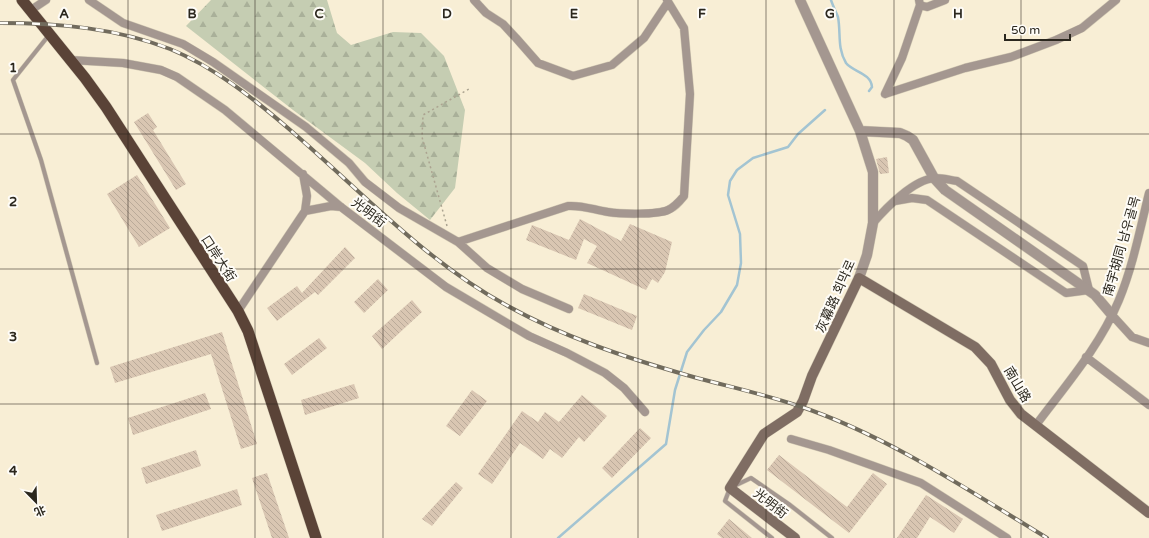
<svg xmlns="http://www.w3.org/2000/svg" width="1149" height="538" font-family="'Varela Round','Noto Sans SC','Noto Sans KR',sans-serif">
  <style>
    .forest { fill: url(#forest-firs) }
    .lines { fill: none; stroke-linecap: round; stroke-linejoin: round }
    .stream { stroke: #a3c4d2; stroke-width: 2.5 }
    .building { fill: url(#building-back-hatch) }
    .service-casing { stroke: #d3cab4; stroke-width: 5 }
    .minor-casing { stroke: #d3cab4; stroke-width: 9 }
    .tertiary-casing { stroke: #d3cab4; stroke-width: 11 }
    .secondary-casing { stroke: #d3cab4; stroke-width: 11 }
    .trunk-casing { stroke: #d3cab4; stroke-width: 12 }
    .path { stroke: #aba390; stroke-width: 1.5; stroke-dasharray: 2 3; stroke-linecap: butt }
    .service { stroke: #a49790; stroke-width: 4 }
    .minor { stroke: #a49790; stroke-width: 8 }
    .tertiary { stroke: #a49790; stroke-width: 10 }
    .secondary { stroke: #7f6d63; stroke-width: 10 }
    .trunk { stroke: #5a4337; stroke-width: 11 }
    .rail-casing { stroke: #716b5d; stroke-width: 4 }
    .rail { stroke: #fefcf7; stroke-width: 2.5; stroke-dasharray: 8; stroke-linecap: butt }
    .grid { fill: none; stroke: #2b271e; stroke-width: 1; stroke-opacity: 0.55 }
    .labels { text-anchor: middle; stroke-width: 4; stroke-linejoin: round; paint-order: stroke }
    .street-label { font-size: 13px; fill: #2b271e; stroke: #fefcf7 }
    .grid-label { font-size: 13px; text-anchor: middle; font-weight: bold; fill: #2b271e; stroke: #fefcf7; stroke-width: 4; stroke-linejoin: round; paint-order: stroke }
  </style>
  <defs>
    <pattern id="forest-firs" width="22" height="20" patternUnits="userSpaceOnUse"><rect width="22" height="20" fill="#c5cdb2"/><path d="M5 1l3.5 6h-7zM16 11l3.5 6h-7z" fill="#a9b099"/></pattern>
    <pattern id="building-back-hatch" width="6" height="6" patternUnits="userSpaceOnUse"><rect width="6" height="6" fill="#d9c6b2"/><path d="M-1 5l2 2M0 0l6 6M5-1l2 2" fill="none" stroke="#baaa99"/></pattern>
  </defs>
  <rect width="100%" height="100%" fill="#f8eed5"/>
  <!-- forest -->
  <path class="forest" d="M211,0h116l10,33 14,12 42,-13 28,1 23,23 21,54 -10,78 -25,32 -33,-27 -32,-30 -72,-53 -107,-84z"/>
  <g class="lines">
    <!-- stream -->
    <path class="stream" d="M831,0c2,6 5,12 7,17 3,16 -1,31 8,46 7,9 25,10 26,24l-3,4
      M558,538l108,-94 9,-54 12,-38 17,-22 17,-18 16,-27 4,-22 -1,-29 -12,-39 2,-14 7,-11 16,-12 35,-11 10,-13 27,-24"/>
  </g>
  <!-- building -->
  <path class="building" d="M148,113l9,14 -4,3 33,54 -10,6 -42,-68z
    M887,157l2,16 -9,1 -4,-15z
    M137,175l33,53 -31,19 -32,-53z
    M580,219l41,22 9,-17 42,18 -7,30 -7,11 -6,-4 -6,11 -59,-27 10,-17 -13,-7 -8,21 -50,-20 6,-15 37,15z
    M345,247l10,11 -37,37 -3,-3 -38,29 -10,-13 30,-22 5,7z
    M378,279l10,11 -24,23 -10,-11z
    M584,294l53,22 -5,14 -54,-22z
    M412,300l10,12 -40,37 -10,-13z
    M222,332l35,112 -16,5 -30,-95 -96,29 -5,-16z
    M319,338l8,10 -35,27 -8,-11z
    M354,384l5,14 -54,17 -4,-15z
    M472,390l15,11 -27,35 -14,-10z
    M205,393l6,16 -78,26 -5,-17z
    M582,395l25,21 -23,26 -5,-5 -17,21 -12,-9 -7,10 -23,-16 -28,41 -14,-10 44,-63 16,11 7,-10 14,10z
    M640,428l11,10 -39,40 -10,-10z
    M196,450l5,16 -55,18 -5,-16z
    M779,455l68,52 26,-34 14,11 -38,49 -82,-63z
    M267,473l22,65h-17l-20,-60z
    M456,482l7,6 -31,38 -10,-7z
    M237,489l5,16 -80,26 -6,-16z
    M926,495l37,24 -9,14 -24,-16 -13,21h-20z
    M729,519l23,19h-30l-5,-4z"/>
  <g class="lines">
    <defs>
      <path id="service" d="M49,35l-36,45 28,80 56,203
        M772,538l-47,-37 5,-13 21,-10 39,27 42,33"/>
      <path id="minor" d="M89,0l34,23 60,21 30,18 93,65 43,36 16,19 34,26 59,34 29,26 35,21 47,20
        M474,0l12,13 17,11 13,14 22,25 35,13 39,-11 32,-27 24,-36
        M920,5l7,2 18,-7
        M31,10l15,-10
        M70,60l53,3 38,7 16,7 48,33 116,97 105,80 83,49 38,17 38,20 19,15 21,24
        M885,94l80,-26 46,-11 45,-17 26,-12 34,-28
        M885,94l17,-36 18,-53 -1,-5
        M305,211l26,-5 10,1
        M873,223c13,-15 41,-44 62,-45 8,0 15,2 22,3l126,85 6,24 -23,3 -139,-93 -15,-2 -17,3
        M458,242l110,-36c15,-1 26,4 40,6 12,2 49,3 60,-2 7,-3 11,-8 16,-14l6,-102 -6,-66 -17,-28
        M238,311l67,-100 2,-15 -4,-22
        M1112,315l20,22 17,6
        M1086,357l63,48
        M1036,425c30,-40 64,-79 83,-125 14,-34 21,-71 30,-107
        M791,439l38,11 92,33 86,55"/>
      <path id="tertiary" d="M800,0l60,131 13,41v51l-6,32 -8,23
        M860,131l40,2 7,3 6,4 21,38 11,12 150,105 17,20"/>
      <path id="secondary" d="M795,538l-65,-50 34,-54 33,-22 6,-11 9,-25 47,-98 116,69 16,17 19,36 11,14 128,99"/>
      <path id="trunk" d="M22,0l63,78 21,29 132,204 10,20 68,207"/>
    </defs>
    <!-- service casing -->
    <use href="#service" class="service-casing"/>
    <!-- minor casing -->
    <use href="#minor" class="minor-casing"/>
    <!-- tertiary casing -->
    <use href="#tertiary" class="tertiary-casing"/>
    <!-- secondary casing -->
    <use href="#secondary" class="secondary-casing"/>
    <!-- trunk casing -->
    <use href="#trunk" class="trunk-casing"/>
    <!-- path -->
    <path class="path" d="M447,226l-25,-89 1,-22 46,-26"/>
    <!-- service -->
    <use href="#service" class="service"/>
    <!-- minor -->
    <use href="#minor" class="minor"/>
    <!-- tertiary -->
    <use href="#tertiary" class="tertiary"/>
    <!-- secondary -->
    <use href="#secondary" class="secondary"/>
    <!-- trunk -->
    <use href="#trunk" class="trunk"/>
    <defs>
      <path id="rail" d="M0,23c58,0 116,5 170,26 44,18 83,49 119,80 70,60 136,132 217,176 57,32 121,53 184,71 36,10 73,18 109,30 89,30 169,84 248,132"/>
    </defs>
    <!-- rail casing -->
    <use href="#rail" class="rail-casing"/>
    <!-- rail -->
    <use href="#rail" class="rail"/>
  </g>
  <!-- grid -->
  <path class="grid" d="M128,0v538M255,0v538M383,0v538M511,0v538M638,0v538M766,0v538M894,0v538M1021,0v538M0,134h1149M0,269h1149M0,404h1149"/>
  <g class="labels">
    <!-- street labels -->
    <g class="street-label">
      <text transform="translate(369 212) rotate(37)" y="5">光明街</text>
      <text transform="translate(1121 246) rotate(-74)" y="5">南宇胡同 남우골목</text>
      <text transform="translate(219 258) rotate(57)" y="5">口岸大街</text>
      <text transform="translate(835 296) rotate(-66)" y="5">灰幕路 회막로</text>
      <text transform="translate(1018 384) rotate(59)" y="5">南山路</text>
      <text transform="translate(771 503) rotate(38)" y="5">光明街</text>
    </g>
  </g>
  <g class="grid-label">
    <text x="64" y="18">A</text>
    <text x="192" y="18">B</text>
    <text x="319" y="18">C</text>
    <text x="447" y="18">D</text>
    <text x="574" y="18">E</text>
    <text x="702" y="18">F</text>
    <text x="830" y="18">G</text>
    <text x="958" y="18">H</text>
    <text x="13" y="72">1</text>
    <text x="13" y="206">2</text>
    <text x="13" y="341">3</text>
    <text x="13" y="475">4</text>
  </g>
  <!-- north arrow -->
  <g transform="translate(36 502) rotate(157)" stroke="#fefcf7" stroke-width="3" paint-order="stroke">
  <path d="M0-3L7 15L0 10L-7 15Z" fill="#2b271e"/>
  <text y="-6" font-size="11" font-weight="bold" text-anchor="middle" fill="#2b271e">北</text>
  </g>
  <!-- scale -->
  <path d="M1005 34v6h65v-6" fill="none" stroke="#2b271e" stroke-width="2"/>
  <text x="1011" y="34" font-size="12" fill="#2b271e" stroke="#fefcf7" stroke-width="3" paint-order="stroke">50 m</text>
</svg>
